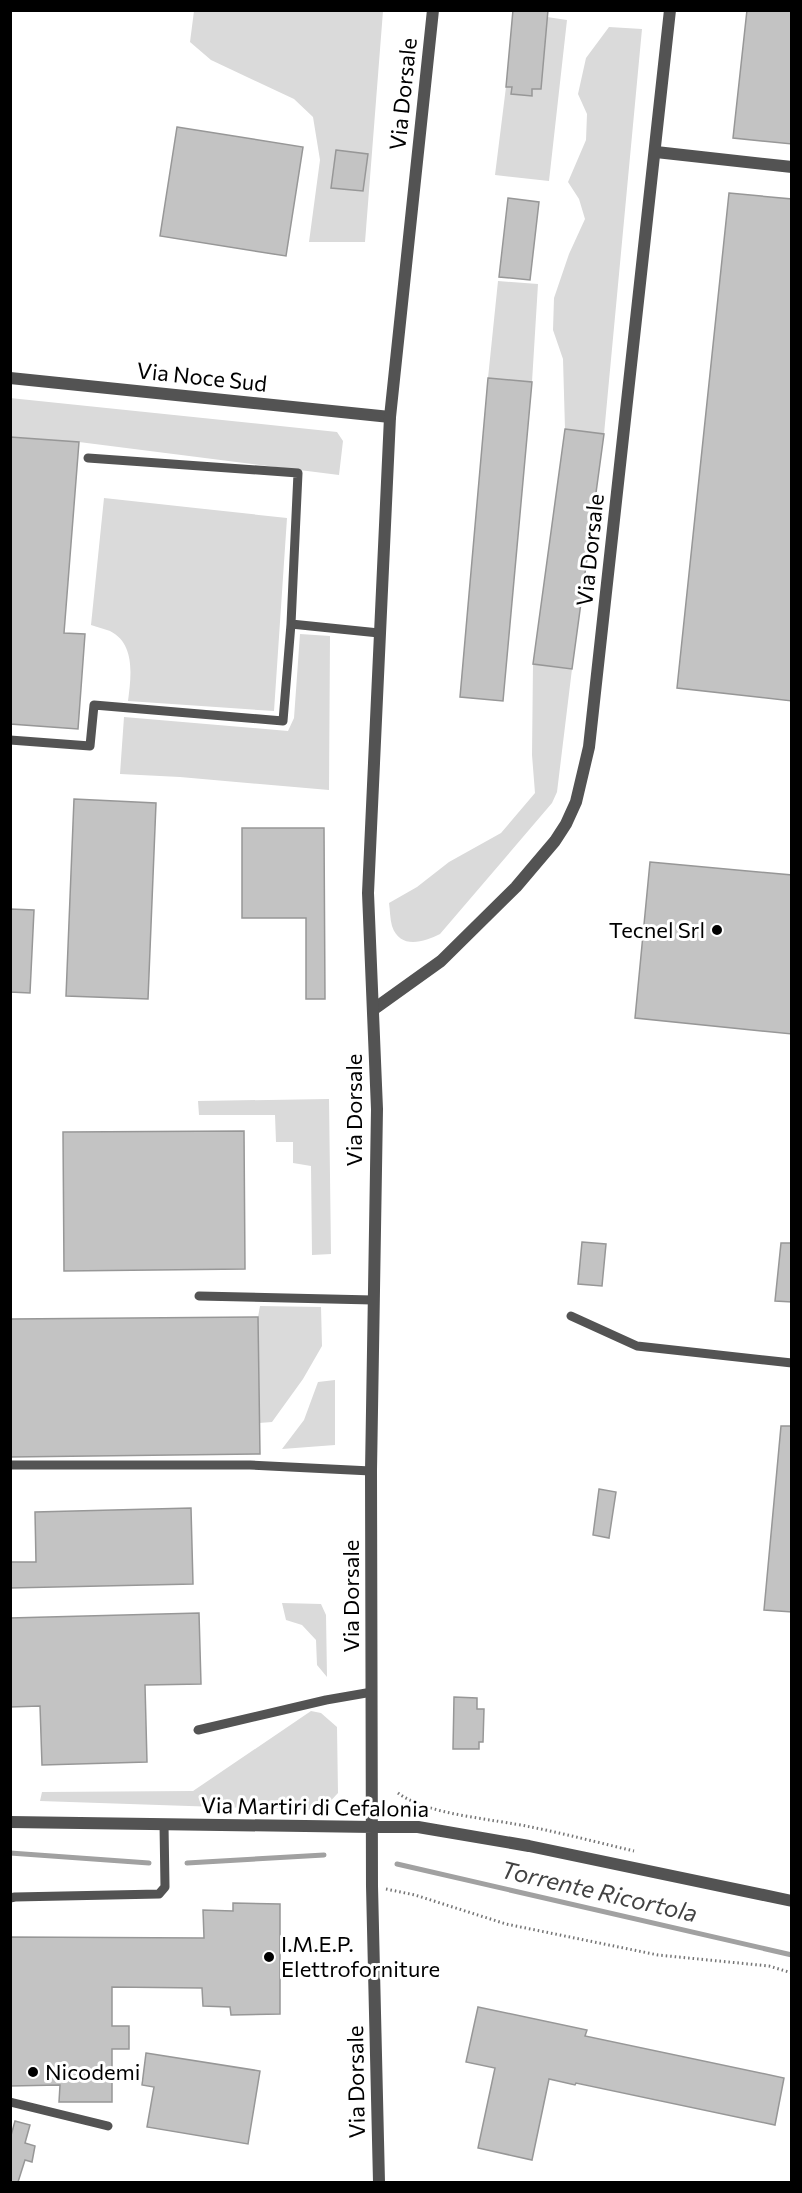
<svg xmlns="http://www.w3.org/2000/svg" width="802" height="2193" font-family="Commissioner,sans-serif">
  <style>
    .green { fill: #dadada; fill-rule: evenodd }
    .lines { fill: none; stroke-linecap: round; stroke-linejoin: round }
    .stream { stroke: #a1a1a1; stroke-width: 5 }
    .building { fill: #c3c3c3; stroke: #979797; stroke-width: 1.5 }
    .path { stroke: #757575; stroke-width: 3; stroke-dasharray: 1.5 3; stroke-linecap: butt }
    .service { stroke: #535353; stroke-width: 9 }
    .minor { stroke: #535353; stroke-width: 12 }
    .tertiary { stroke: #535353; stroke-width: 12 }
    .poi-dot { fill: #000; stroke: #fff; stroke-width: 2 }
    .labels { text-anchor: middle; stroke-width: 6; stroke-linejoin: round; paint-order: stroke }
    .street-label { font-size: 22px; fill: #000; stroke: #fff }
    .poi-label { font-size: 22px; fill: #000; stroke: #fff; text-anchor: start }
    .water-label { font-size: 24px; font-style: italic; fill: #424242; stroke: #fff }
  </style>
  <rect width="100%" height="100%" fill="#fff"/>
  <!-- green -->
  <path class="green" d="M194,11h189l-18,231h-56l11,-82 -7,-43 -19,-18 -83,-39 -21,-18zM336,150l32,5 -5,36 -32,-4z
    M547,17l20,3 -18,161 -54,-6 11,-88h6l-1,7 20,2 1,-7h9z
    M609,27l33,2 -38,405 -39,-5 -2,-70 -10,-29 1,-32 15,-44 16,-35 -6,-20 -11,-17 18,-42 1,-26 -9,-20 8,-36z
    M498,281l40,3 -6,98 -44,-4z
    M10,398l327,34 6,9 -4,34 -260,-33 -68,-5z
    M104,498l183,20 -13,193 -146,-10c3,-24 8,-57 -18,-70 -6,-2 -13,-4 -19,-6z
    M300,634l30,2 -1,154 -149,-13 -60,-3 4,-57 164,14 6,-13z
    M533,664l39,5 -15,123 -5,11 -112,131c-16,8 -40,16 -48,-8 -2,-7 -2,-16 -3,-23l28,-16 32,-25 52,-29 34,-40 -3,-38z
    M329,1099l2,155 -19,1 -1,-89 -18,-3v-21h-17l-1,-27h-76l-1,-14z
    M260,1306l61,1 1,39 -19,33 -31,43 -13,1 -1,-106z
    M335,1380v65l-53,4 22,-29 14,-38z
    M282,1603l39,1 5,11 1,62 -10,-12 -1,-25 -14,-15 -16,-5z
    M311,1711l10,2 16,14 1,66 -13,14 -17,3 -268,-9 2,-9 151,-1z"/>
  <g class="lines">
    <!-- stream -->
    <path class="stream" d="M10,1853l139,10
      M187,1863l137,-8
      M397,1864l395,91"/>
  </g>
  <!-- building -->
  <path class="building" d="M513,10h35l-7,79h-9v7l-21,-2 1,-7h-6z
    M747,10h45v134l-59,-6z
    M177,127l126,20 -17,109 -126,-20z
    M336,150l32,4 -5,37 -32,-3z
    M729,193l63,6v502l-115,-13z
    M508,198l31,4 -9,78 -31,-3z
    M488,378l44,4 -29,319 -43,-4z
    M565,429l39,5 -32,235 -39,-5z
    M10,437l69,5 -15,191 21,1 -7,95 -68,-5z
    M74,799l82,4 -8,196 -82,-3z
    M242,828h82l1,171h-19v-81h-64z
    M650,862l142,13v159l-157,-16z
    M10,909l24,1 -4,83 -20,-1z
    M244,1131l1,138 -181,2 -1,-139z
    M582,1242l24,2 -4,42 -24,-2z
    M781,1243h11v59l-17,-1z
    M258,1317l2,137 -250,3v-138z
    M781,1426h11v186l-28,-2z
    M599,1489l17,3 -7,46 -16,-3z
    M191,1508l2,76 -183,4v-26h26l-1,-50z
    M199,1613l2,71 -56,1 2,77 -105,3 -2,-59 -30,1v-89z
    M454,1697l23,1v11h7l-1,33h-4v7h-26z
    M233,1903l47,1v110l-49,1 -1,-8 -27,-1 -1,-18 -90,-1v39h17v23h-17v53h-53l1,-17 -50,1v-149l194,1 -1,-28 30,1z
    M478,2007l109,23 -2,6 199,42 -9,47 -199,-42 -1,2 -26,-6 -17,81 -54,-12 17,-80 -29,-6z
    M146,2053l114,18 -12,73 -101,-17 7,-40 -12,-2z
    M15,2121l15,4 -5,18 10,3 -3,16 -7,-2 -7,22h-8v-43z"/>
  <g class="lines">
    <!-- path -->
    <path class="path" d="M398,1793c29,22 96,26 133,34 35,7 69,16 103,24
      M386,1889l29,6 91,29 152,31 111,11 23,7"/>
    <!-- service -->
    <path class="service" d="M88,458l210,15 -7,151 88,9
      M10,740l80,6 4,-41 189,16 8,-97
      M199,1296l174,4
      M571,1316l66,30 155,17
      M10,1465h240l121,6
      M198,1730l128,-30 46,-8
      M10,1898l5,-1 144,-3 6,-7 -1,-63
      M10,2102l98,24"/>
    <!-- minor -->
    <path class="minor" d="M656,152l136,15
      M10,378l380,39
      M374,1009l67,-48 75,-74 39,-46 11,-17 10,-22 13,-55 81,-737
      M373,1827h45l111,19 263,55"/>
    <!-- tertiary -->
    <path class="tertiary" d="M10,1822l363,5
      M379,2182l-7,-296 -1,-415 6,-362 -9,-216 22,-476 43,-407"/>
  </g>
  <!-- markers -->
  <g class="poi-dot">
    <circle cx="717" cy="930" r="6"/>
    <circle cx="269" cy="1957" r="6"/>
    <circle cx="33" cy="2072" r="6"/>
  </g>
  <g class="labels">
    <!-- street labels -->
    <g class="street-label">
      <text transform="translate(403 94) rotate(-84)" y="8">Via Dorsale</text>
      <text transform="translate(202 377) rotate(6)" y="8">Via Noce Sud</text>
      <text transform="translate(590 550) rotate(-84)" y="8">Via Dorsale</text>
      <text transform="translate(354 1110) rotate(-90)" y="8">Via Dorsale</text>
      <text transform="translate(351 1596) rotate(-90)" y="8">Via Dorsale</text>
      <text transform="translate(315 1807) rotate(1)" y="8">Via Martiri di Cefalonia</text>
      <text transform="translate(356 2082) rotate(-91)" y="8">Via Dorsale</text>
    </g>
    <!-- poi labels -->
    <g class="poi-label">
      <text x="705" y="938" text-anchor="end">Tecnel Srl</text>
      <text x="281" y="1952">I.M.E.P.<tspan x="281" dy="25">Elettroforniture</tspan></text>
      <text x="45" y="2080">Nicodemi</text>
    </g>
    <!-- water labels -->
    <g class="water-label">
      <text transform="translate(599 1892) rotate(13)" y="8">Torrente Ricortola</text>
    </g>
  </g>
  <!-- border -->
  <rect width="802" height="2193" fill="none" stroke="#000000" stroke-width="24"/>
</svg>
